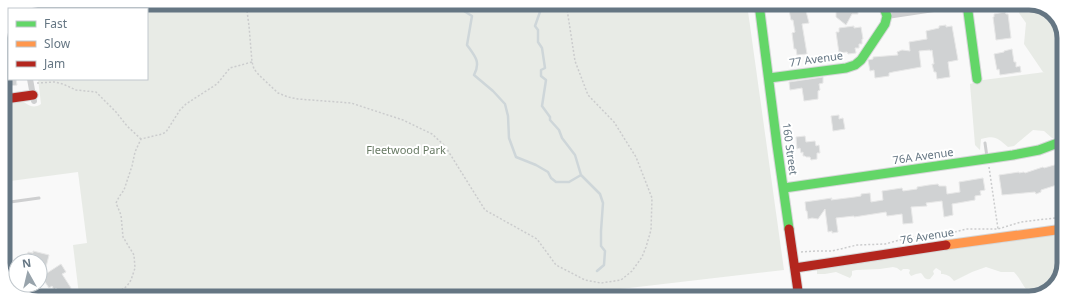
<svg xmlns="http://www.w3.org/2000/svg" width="1067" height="301" font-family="'Noto Sans',sans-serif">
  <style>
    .green { fill: #e8ebe6 }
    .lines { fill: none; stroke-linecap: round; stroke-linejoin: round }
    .stream { stroke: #ced6d9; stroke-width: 2.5 }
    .building { fill: #d0d2d3; stroke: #e8e8e8 }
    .fast-casing { stroke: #d5d6d7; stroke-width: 11 }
    .slow-casing { stroke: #d5d6d7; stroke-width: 11 }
    .jam-casing { stroke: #d5d6d7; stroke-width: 11 }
    .path { stroke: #cbcccd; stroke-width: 1.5; stroke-dasharray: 2 2; stroke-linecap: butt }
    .lane { stroke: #cecfd0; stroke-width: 3 }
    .street { stroke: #cecfd0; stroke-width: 6 }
    .fast { stroke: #63d668; stroke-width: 9 }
    .slow { stroke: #ff974d; stroke-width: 9 }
    .jam { stroke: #b3261e; stroke-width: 9 }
    .labels { text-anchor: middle; stroke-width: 4; stroke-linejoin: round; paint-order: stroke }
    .street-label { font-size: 11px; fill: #657683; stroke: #fff }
    .park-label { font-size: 11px; fill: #687a64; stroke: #fff }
    .rim { fill: none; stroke: #657683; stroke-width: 5 }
  </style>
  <rect width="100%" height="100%" fill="#f9f9f9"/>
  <!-- green -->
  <path class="green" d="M38,3l709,1 37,266 -232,27h-512l1,-5 38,3 -6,-50 14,-2 -9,-71 -75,10v-81l17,-2c7,5 12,11 21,5l-3,-25h109v-70h-119v-2z
    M1017,4h21l17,11 9,21 -1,100 -5,2h-6l-8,-7 -11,-1 -19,16 -6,1c-11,-9 -12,-12 -27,-8l-1,11 -5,-5 -5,-61 13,-4 62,-8h-2l-19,-28 2,-21 -7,-10z
    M1037,236h26v36l-13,19 -15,5c-13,-7 -12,-15 -21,-24h-13l-15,-5 -14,5 -18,9c-4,-5 -7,-7 -13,-7v-3l-5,-3 -3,3 1,3 -4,5c-6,1 -6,-3 -9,-6l-5,1 -5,2 -2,-3 1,-3 -2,-1h-5l-2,2 -4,-3 -4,-1 -13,2 -24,1 -4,1v4l-2,3 -14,-6 -11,2h-8v-4c6,-4 17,-3 24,-5 52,-7 103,-14 155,-22h7l9,-3z"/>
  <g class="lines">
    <!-- stream -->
    <path class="stream" d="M460,3l4,8 8,5 -5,29c8,11 14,17 7,30l19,16 12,13 3,12 1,22 7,19 20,8 12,7 3,6 5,4h13l12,-7 19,19 3,9 -2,28v15l4,5 -1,14 -7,6
      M540,4l1,5 -6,17 3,4v12l4,6 3,20 -4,2v6l5,4 -4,26 8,11v3l9,10 3,8 13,17 6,20"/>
  </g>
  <!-- building -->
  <path class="building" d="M791,4h11l1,3h2l4,16 -7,1 5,30 -10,1 -1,-6h-2l-2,-16 3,-1 -2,-12h-2l-3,-15z
    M836,4h22v10h-6l-6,11 -10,-8z
    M1005,12l1,2h2l3,24 -15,2 -3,-23h1v-3z
    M946,25v2l6,-1 6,34 -10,2 2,15 -13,2 -1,-7h-2l-2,-8h2l-2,-14 -2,1v-1l-11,1 2,16 -28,5 -4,1v3l-14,2 -1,-8 -4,1 -2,-11 5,-1v-2l25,-2 -1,-3 5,-2 8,1 -1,-9 18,-3 -1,-8 13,-3v-2z
    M854,26v2l7,-1 2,12h-1v5h-3v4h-4l1,5 -8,1 -1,-2 -8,1 -3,-21h3v-4z
    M9,48v31h7l1,6 -14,2v-38z
    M1012,49l2,13h2v5l4,-1 1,6 -21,3 -1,-6 -2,1 -3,-16 10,-2v-1z
    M823,77v6l-4,1 1,6 -2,1v8l-14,2 -2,-13 -12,2 -1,-8z
    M839,115v4l4,-1 2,11 -12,2 -2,-15z
    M805,136l1,6 9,-1 1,5 3,-1 1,8h-3v6l-6,1 -1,-3h-4l-1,-1h-2v-4l-2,1 -1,-5 -3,1 -1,-12z
    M1058,164l5,13v6l-22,7v2l-5,2 -1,-2 -33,3 -3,-20 20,-3v1l5,-1 1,1 18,-6 1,1z
    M983,178l2,12 -5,1 1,4 -6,1v4l-23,4 1,11 -9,2 -2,-16 -16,2 1,3 -16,1 2,16 -10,1 -1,-10 -15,2 -1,-4 -32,5v-1l-18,2 2,14 -6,1v-2l-4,1 -3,-23 -7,10 -6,-1 -4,1 -1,-8h-1l-1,-9 27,-4 -1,2 24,-3 6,-1v-2l9,-1 1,9 12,-2 -1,-9 20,-3 1,3 14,-2v-2l12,-2 9,-1 1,2h7l1,8 13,-2 -1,-10z
    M33,251l16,4 -5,20 17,-11 5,8 -4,2 9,14 -1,6 -7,-1 -2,-2 -2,2 -3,-5 -2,2 -2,-4 -3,2 -6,-9 -1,2h-2v-20h-14l2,-9 5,1z"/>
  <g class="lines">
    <defs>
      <path id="fast" d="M759,4l18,141 12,84
        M967,4l10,75
        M769,78l77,-10 9,-3 6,-5 24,-36 2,-8 -3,-8
        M784,188l229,-33 26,-5 24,-9"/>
      <path id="slow" d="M946,245l117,-16"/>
      <path id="jam" d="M3,97l9,1 21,-3
        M789,229l10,69
        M795,268l151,-23"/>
    </defs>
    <!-- fast casing -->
    <use href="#fast" class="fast-casing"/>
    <!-- slow casing -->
    <use href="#slow" class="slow-casing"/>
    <!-- jam casing -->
    <use href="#jam" class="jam-casing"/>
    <!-- path -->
    <path class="path" d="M246,3l3,23 3,36 2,7 5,6 19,18 10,4 10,2 53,4 52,17 29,14 13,12 40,64 52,29 19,26 29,15 16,3 20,-3 11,-9 10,-14 4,-10 5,-17 1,-32 -16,-41 -22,-35 -26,-27 -13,-34 -8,-52 2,-5
      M982,5l3,-1
      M37,83l18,-1 8,2 13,6 20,2 20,20 11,14 14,13
      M989,167l9,62
      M801,252l15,-1h16l25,-6 28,-1 26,-7 28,-1 27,-7h32l23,-7 42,-5
      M37,294l20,3
      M107,297l16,-8 4,-3 4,-6 4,-12 -1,-13 -11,-18 -2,-22 -5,-12 3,-6 5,-7 8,-24 3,-14 6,-13 21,-5 4,-2 14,-22 6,-6 31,-20 13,-16 22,-6"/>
    <!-- lane -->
    <path class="lane" d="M985,143l2,14
      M3,203l36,-5"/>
    <!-- street -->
    <path class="street" d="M887,16l80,-12
      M30,79l4,22
      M21,292l4,-1"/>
    <!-- fast -->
    <use href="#fast" class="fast"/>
    <!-- slow -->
    <use href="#slow" class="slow"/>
    <!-- jam -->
    <use href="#jam" class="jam"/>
  </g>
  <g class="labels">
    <!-- street labels -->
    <g class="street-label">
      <text transform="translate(816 59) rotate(-8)" y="4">77 Avenue</text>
      <text transform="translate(790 149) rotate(82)" y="4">160 Street</text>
      <text transform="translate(923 156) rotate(-8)" y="4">76A Avenue</text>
      <text transform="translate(927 236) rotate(-9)" y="4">76 Avenue</text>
    </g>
    <!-- park labels -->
    <g class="park-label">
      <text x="406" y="154">Fleetwood Park</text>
    </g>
  </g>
  <!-- crop -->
  <path d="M0 0H1067V301H0ZM38 10H1029A28 28 0 0 1 1057 38V263A28 28 0 0 1 1029 291H38A28 28 0 0 1 10 263V38A28 28 0 0 1 38 10Z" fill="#fff" fill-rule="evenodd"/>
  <path class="rim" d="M38 10H1029A28 28 0 0 1 1057 38V263A28 28 0 0 1 1029 291H38A28 28 0 0 1 10 263V38A28 28 0 0 1 38 10Z"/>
  <!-- legend -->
  <rect x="8" y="8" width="140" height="72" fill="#ffffff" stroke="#c1c8cd"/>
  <rect x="16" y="21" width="20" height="6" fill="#63d668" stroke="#c1c8cd"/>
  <text x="44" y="28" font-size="12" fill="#657683">Fast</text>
  <rect x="16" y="41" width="20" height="6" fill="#ff974d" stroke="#c1c8cd"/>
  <text x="44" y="48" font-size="12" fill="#657683">Slow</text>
  <rect x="16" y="61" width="20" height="6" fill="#b3261e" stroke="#c1c8cd"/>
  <text x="44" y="68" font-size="12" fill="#657683">Jam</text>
  <!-- north arrow -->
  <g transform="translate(28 273) rotate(352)"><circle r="19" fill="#ffffff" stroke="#c1c8cd"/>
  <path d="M0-3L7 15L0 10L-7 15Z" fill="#99a4ac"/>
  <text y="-6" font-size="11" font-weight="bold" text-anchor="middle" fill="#657683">N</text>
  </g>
</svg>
